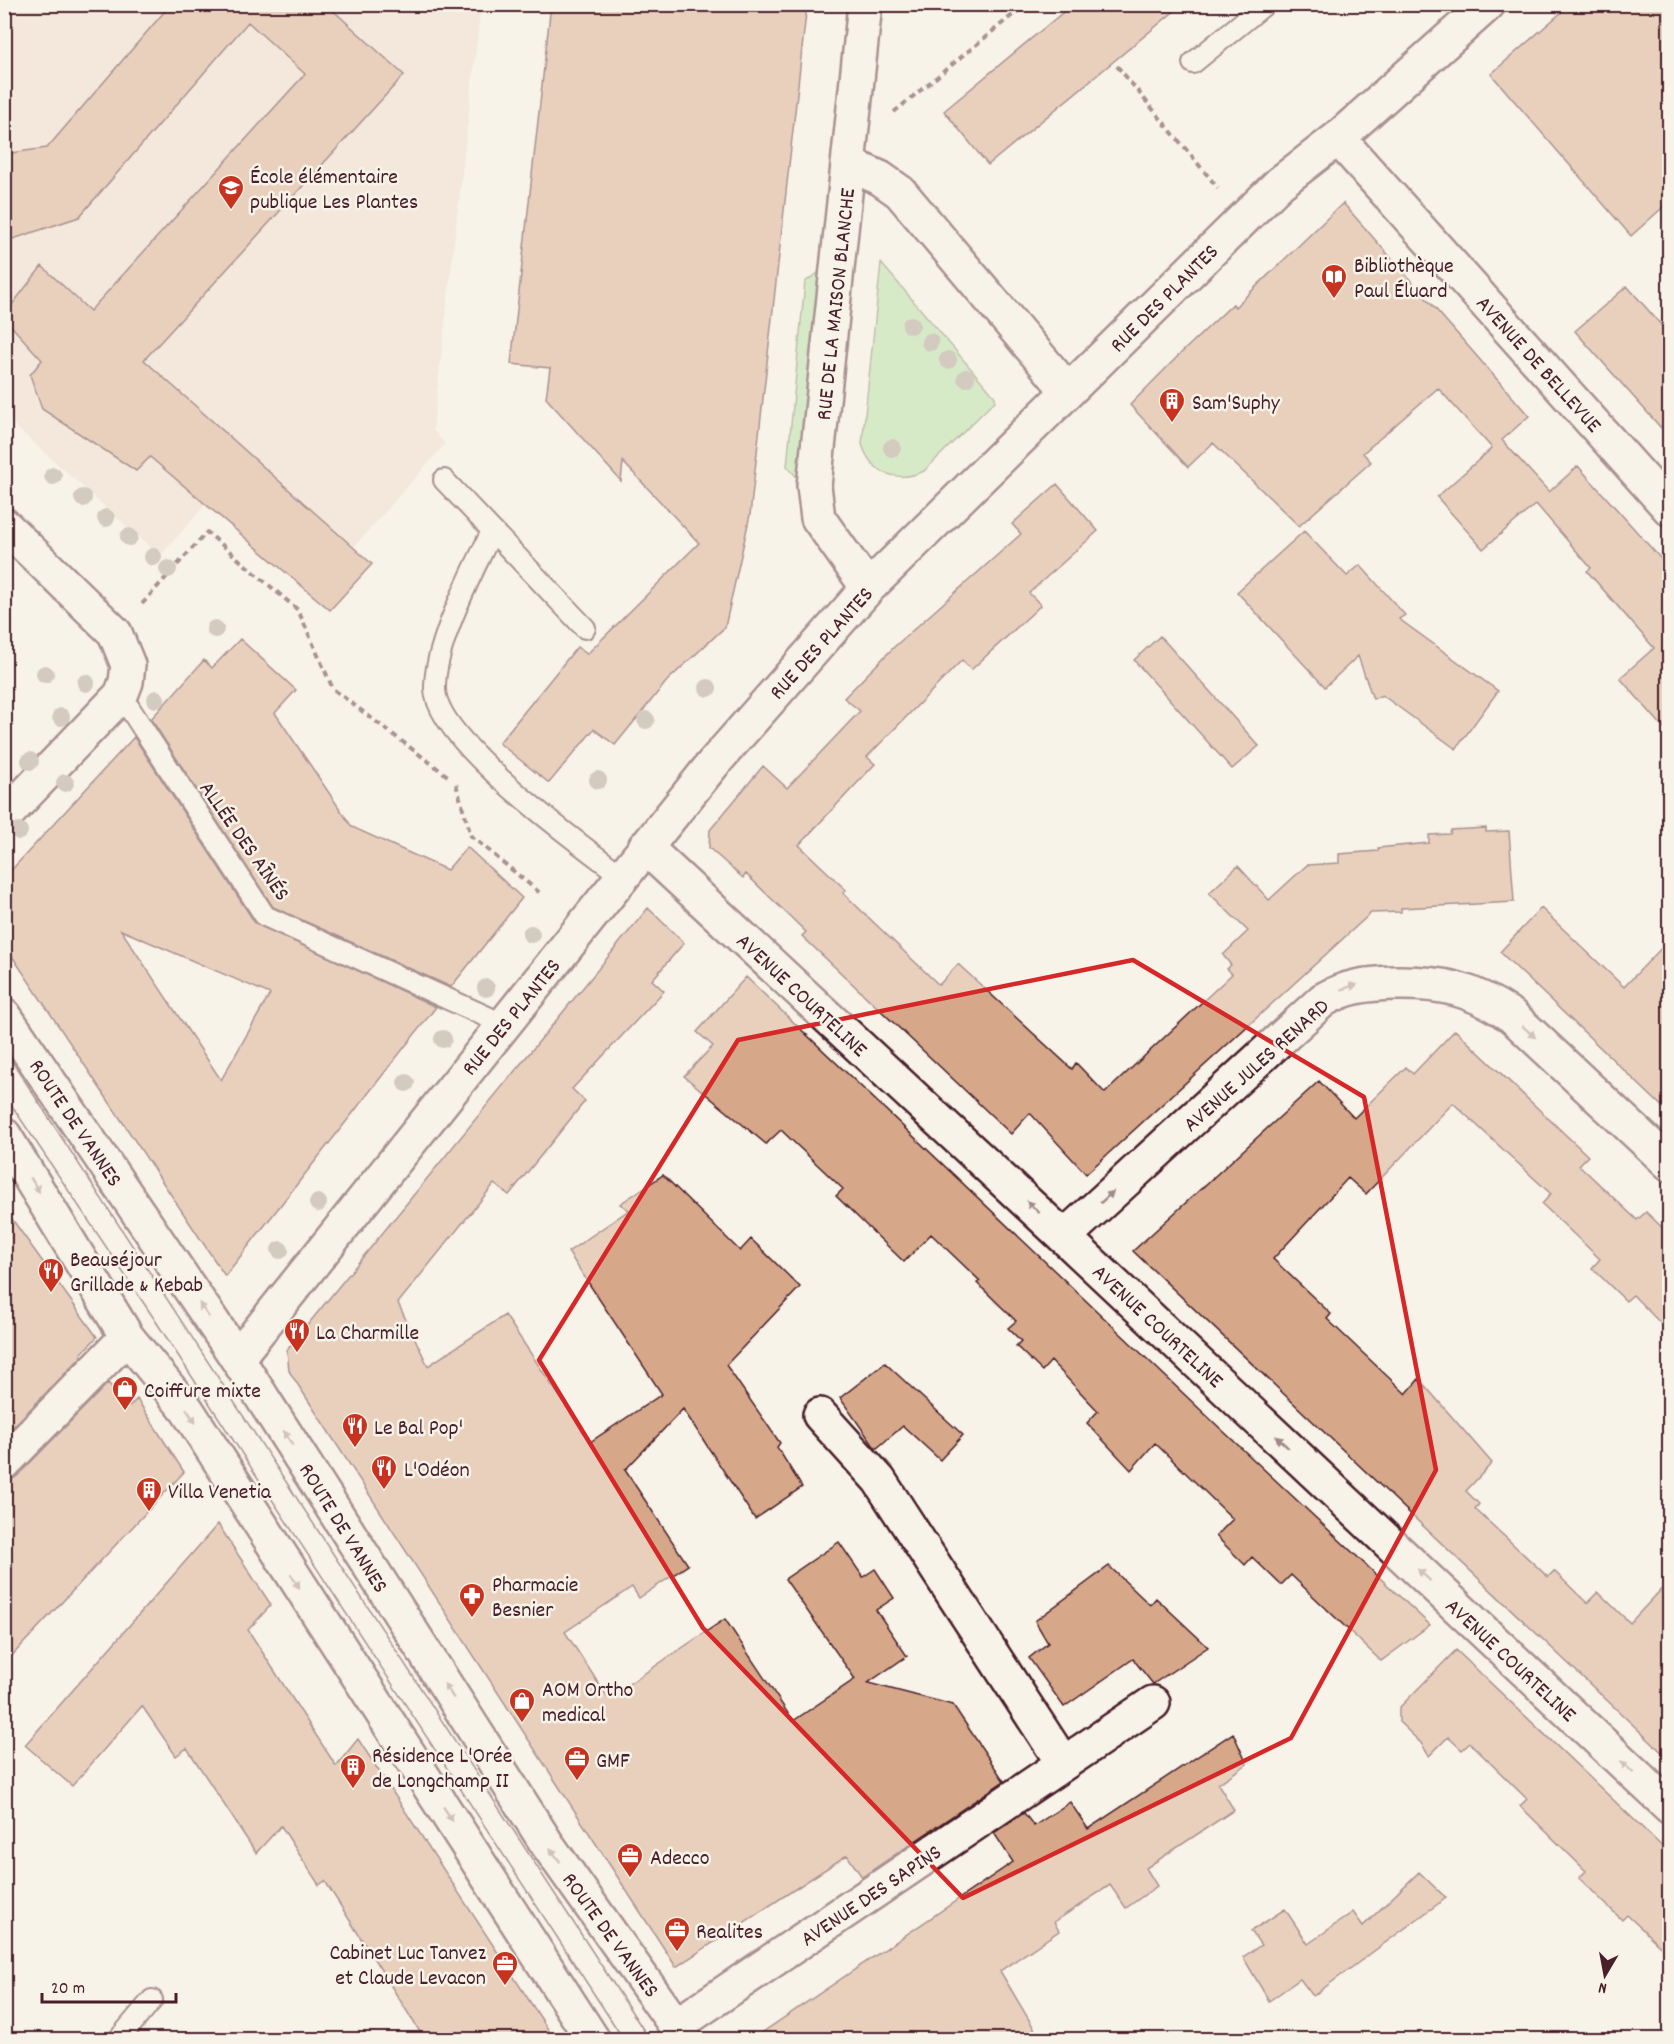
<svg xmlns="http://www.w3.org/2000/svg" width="1674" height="2044" font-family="Dekko,sans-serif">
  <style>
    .built { fill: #eddccc }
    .green { fill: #b0e0a0; stroke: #7d8066; stroke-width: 1.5 }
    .building { fill: #d6a789; stroke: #4a1f2b; stroke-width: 1.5; fill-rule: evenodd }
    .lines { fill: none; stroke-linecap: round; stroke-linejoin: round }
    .service-casing { stroke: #4a1f2b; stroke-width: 24 }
    .minor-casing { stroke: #4a1f2b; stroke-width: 38 }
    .secondary-casing { stroke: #4a1f2b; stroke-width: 38 }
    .path { stroke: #4a1f2b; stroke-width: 4; stroke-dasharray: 6 4.5; stroke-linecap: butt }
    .service { stroke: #f7f3e8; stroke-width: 20 }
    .minor { stroke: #f7f3e8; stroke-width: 33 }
    .secondary { stroke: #f7f3e8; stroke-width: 33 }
    .tram { stroke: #4a1f2b; stroke-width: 1.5 }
    .tree { fill: #a69990 }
    .oneway { fill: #a0898a }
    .marked { fill: none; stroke: #d62828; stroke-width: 4.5; stroke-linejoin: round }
    .labels { text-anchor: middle; stroke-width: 5; stroke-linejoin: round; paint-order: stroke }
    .poi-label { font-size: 22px; fill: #4a1f2b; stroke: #f7f3e8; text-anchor: start }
    .street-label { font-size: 22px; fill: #4a1f2b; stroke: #f7f3e8 }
  </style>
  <rect width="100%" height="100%" fill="#f7f3e8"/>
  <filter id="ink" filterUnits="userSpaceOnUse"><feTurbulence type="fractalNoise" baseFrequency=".0167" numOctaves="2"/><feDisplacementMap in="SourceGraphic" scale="12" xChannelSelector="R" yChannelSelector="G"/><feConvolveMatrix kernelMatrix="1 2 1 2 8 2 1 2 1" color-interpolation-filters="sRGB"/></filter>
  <g filter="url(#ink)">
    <!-- built -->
    <path class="built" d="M5,5h476l-48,425 12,14 -91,103 18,17 -42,46 -125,-105 -45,51 -155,-139z"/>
    <!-- green -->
    <path class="green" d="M881,263l114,134v4l-71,70c-28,13 -53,2 -62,-27z
      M821,271l-21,210 -13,-15 18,-184z"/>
    <!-- building -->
    <path class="building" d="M171,4h155l78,71 -260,285 228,204 -42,46 -180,-153 -14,14 -94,-62 -12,-34 12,-15 -38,-42v-3l38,-49 48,45 215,-237 -57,-52 -169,195 -75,25v-88l43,-6z
      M551,4h256l-57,511 -25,112 -58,54 -52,64 -21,-16 -45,54 -50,-40 78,-96 10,7 112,-111 -76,-81 -2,19 -75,-83 4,-30 -39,-4z
      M1073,4h110l-195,161 -44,-54z
      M1571,4h99v197l-39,35 -140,-162z
      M1343,203l186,213 -27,24 47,52 29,-26 92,103v166l-50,-57 34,-30 -67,-77 4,-3 -55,-64 -53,45 -46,-52 55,-49 -54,-60 -75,65 8,9 -72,64 -86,-83 -25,24 -58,-62 50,-51 53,-50 2,3z
      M1627,286l43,49v103l-95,-107z
      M1057,484l41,47 -69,62 12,12 -70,65 -9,-10 -95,97 8,7 -76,81 47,45 -3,3 96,92 19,-21 114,105 4,-6 29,30 127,-119 -5,-5 4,-4 -8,-10 25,-24 -39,-38 29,-27 31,34 38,-35 32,-2v-9l39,-3v-3l51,-5v-8l21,-1 1,-4 35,-2v4l23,-1 5,71 -113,6v4l-30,1 -285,261 -56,-61 -19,21 -209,-198 4,-4 -60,-58 -3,4 -34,-30 1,-18 53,-64 24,22 73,-77 -16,-13 50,-51 127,-113 -9,-10z
      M1304,531l43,45 13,-11 45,50 -6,4 99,72 -42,58 -74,-54 -9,4 -15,-43 -33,31 -88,-95z
      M1160,636l99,110 -27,23 -98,-109z
      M240,639l56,51 -21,23 77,114 95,43 20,-23 55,51 -71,89 -178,-80 -122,-188 53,-59 8,8z
      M134,737l121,186 181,84 -211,269 -221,-332v-66zM121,930l149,64 -49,86z
      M648,908l36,35 -32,37 12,11 -92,98 13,12 -76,94 -15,-11 -96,119 30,63 77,-51 85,127 72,-48 -94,-142 61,-42 -9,-6 43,-29 77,76 11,-12 49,48 -74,78 54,78 -3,4 25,40 -47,32 -72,-110 -58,61 63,95 -49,33 -7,-11 -67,45 43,66 117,-79 68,102 62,-42 -70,-100 54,-37 24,35 12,-8 19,29 -18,12 31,46 -39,27 85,22 51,76 -142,96 -15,-22 -171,112 -387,-596 -2,-21z
      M1541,908l83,79 46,-48v175l-170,-162z
      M746,977l460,438 224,210 -49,36 -90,-86 -10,10 -29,-28 -7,8 -29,-29 17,-17 -78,-76 -24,27 -44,-47 11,-12 -47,-50 -9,10 -26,-25 5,-5 -13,-13 8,-7 -39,-38 3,-2 -49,-47 -27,28 -68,-66 7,-7 -62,-59 -15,14 -82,-68 29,-30 -16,-14z
      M1455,1030l133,126 -9,9 58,55 9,-8 24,23v98l-37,-38 -7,6 -34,-33 8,-9 -58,-55 9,-10 -98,-91 -87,91 -18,-16 -75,81 58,55 -4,5 79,75 13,-15 73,84 -26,28 13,13 -4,5 73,68 6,-6 33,32 11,-11 32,31 40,-43v180l-537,-509 186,-170 35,37 52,-51 7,7z
      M4,1208l93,129 -16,17 1,2 -78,80z
      M885,1363l78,72 -23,25 -37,-34 -27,23 -36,-51z
      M108,1383l22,23 7,-7 47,73 -180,192v-183l13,-5z
      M218,1524l53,81 -23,25 88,136 22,-27 197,301h-130l-100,-159 -6,4 -38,-59 -25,27 -69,-105 -11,8 -34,-50 -70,80 -47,-41z
      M1109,1566l41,39 6,-7 52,49 -55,37 -20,-25 -69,48 -35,-49 19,-15 -13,-22z
      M1456,1650l214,204v101l-43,-40 -5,5 -43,-42 7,-7 -66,-65 7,-7 -57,-56 -8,7 -14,-13 -19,19 -8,-13 -22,-21v-14z
      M1233,1733l14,31 -29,20 16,26 -88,58 11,18 -31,22 -16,-23 -56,37 5,9 -59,40 41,69h-290l262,-178 -19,-29 30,-20 10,13 36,-24 18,27z
      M1419,1872l27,26 -133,98 -13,-17 -31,22 -26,-44 18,-12 -10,-14 34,-22 23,35 45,-32 10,14z"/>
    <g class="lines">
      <defs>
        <path id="service" d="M1193,63l72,-59
          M444,480l141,148
          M492,531c-19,41 -58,113 -57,158 1,52 144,154 187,187
          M121,695l144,221 238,108
          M118,2040l34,-40"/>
        <path id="minor" d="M865,4l-51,482 4,32 50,70
          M1338,138l332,371
          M848,164l32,14 20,14 168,199
          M4,525l111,108 13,32 -2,17 -5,13 -117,122
          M645,847l419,390 606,570
          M1064,1237l259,-237c24,-14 44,-16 71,-17 49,-1 78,6 118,33l158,148
          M237,1358l475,-593 156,-177 412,-405 58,-45 150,-134
          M820,1415l59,65 184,283
          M4,1463l123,-126
          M677,2025l476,-322"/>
        <path id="secondary" d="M4,1015l233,343 310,486 139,196
          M4,1135l123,202 60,73 406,630"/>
      </defs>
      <!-- service casing -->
      <use href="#service" class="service-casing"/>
      <!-- minor casing -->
      <use href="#minor" class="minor-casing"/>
      <!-- secondary casing -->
      <use href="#secondary" class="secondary-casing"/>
      <!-- path -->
      <path class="path" d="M1117,66l101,122
        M894,112l132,-108
        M142,604l65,-72 91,78 35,79 116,88
        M456,784l15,52 69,57"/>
      <!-- service -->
      <use href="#service" class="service"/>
      <!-- minor -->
      <use href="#minor" class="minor"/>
      <!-- secondary -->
      <use href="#secondary" class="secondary"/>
      <!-- tram -->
      <path class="tram" d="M4,1049l646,991
        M4,1094l151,226 469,720"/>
    </g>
    <!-- trees -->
    <g class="tree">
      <circle cx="911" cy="325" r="9"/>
      <circle cx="930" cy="342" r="9"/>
      <circle cx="948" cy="360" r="9"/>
      <circle cx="966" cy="378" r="9"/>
      <circle cx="892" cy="448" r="9"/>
      <circle cx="53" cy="476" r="9"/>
      <circle cx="83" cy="498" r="9"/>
      <circle cx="106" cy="518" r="9"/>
      <circle cx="129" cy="537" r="9"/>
      <circle cx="153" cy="557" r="9"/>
      <circle cx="168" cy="569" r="9"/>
      <circle cx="215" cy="629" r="9"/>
      <circle cx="45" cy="674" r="9"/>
      <circle cx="86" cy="683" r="9"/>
      <circle cx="708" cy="688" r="9"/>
      <circle cx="156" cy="699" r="9"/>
      <circle cx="61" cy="717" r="9"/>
      <circle cx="646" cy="720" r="9"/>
      <circle cx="30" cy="761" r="9"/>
      <circle cx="598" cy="780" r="9"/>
      <circle cx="65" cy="783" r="9"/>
      <circle cx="19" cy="831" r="9"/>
      <circle cx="531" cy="934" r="9"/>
      <circle cx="486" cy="988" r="9"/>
      <circle cx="443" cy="1039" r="9"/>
      <circle cx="406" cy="1083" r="9"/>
      <circle cx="318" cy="1203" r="9"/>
      <circle cx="280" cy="1250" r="9"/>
    </g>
    <!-- one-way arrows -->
    <defs><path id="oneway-solid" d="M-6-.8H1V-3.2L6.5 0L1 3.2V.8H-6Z" transform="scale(1.5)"/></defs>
    <g class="oneway">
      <use href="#oneway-solid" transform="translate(1349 987) rotate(-17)"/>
      <use href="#oneway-solid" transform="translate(1529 1032) rotate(42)"/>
      <use href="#oneway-solid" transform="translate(35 1185) rotate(59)"/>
      <use href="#oneway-solid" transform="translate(1107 1197) rotate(-42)"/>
      <use href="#oneway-solid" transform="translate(1033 1207) rotate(-137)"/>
      <use href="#oneway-solid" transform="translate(204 1310) rotate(-124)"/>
      <use href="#oneway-solid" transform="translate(191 1416) rotate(56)"/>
      <use href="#oneway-solid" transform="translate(288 1438) rotate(-122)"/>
      <use href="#oneway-solid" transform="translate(1282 1442) rotate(-137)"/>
      <use href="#oneway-solid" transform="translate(1424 1575) rotate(-137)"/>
      <use href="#oneway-solid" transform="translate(295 1581) rotate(58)"/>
      <use href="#oneway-solid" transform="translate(449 1691) rotate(-123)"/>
      <use href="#oneway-solid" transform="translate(1627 1767) rotate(-137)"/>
      <use href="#oneway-solid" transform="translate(448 1814) rotate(57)"/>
      <use href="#oneway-solid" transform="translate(555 1855) rotate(-126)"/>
    </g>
  </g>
  <!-- marked area -->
  <path d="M0 0H1674V2044H0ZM1133,960l231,137 72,373 -145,268 -328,160 -260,-270 -164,-268 199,-320z" fill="#f7f3e8" fill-opacity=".55" fill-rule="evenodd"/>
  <path class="marked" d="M1133,960l231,137 72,373 -145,268 -328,160 -260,-270 -164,-268 199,-320z"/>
  <!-- icons -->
  <defs>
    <symbol id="school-pin" viewBox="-11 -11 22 30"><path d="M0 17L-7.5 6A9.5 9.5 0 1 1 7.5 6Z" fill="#c8321e" stroke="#f7f3e8"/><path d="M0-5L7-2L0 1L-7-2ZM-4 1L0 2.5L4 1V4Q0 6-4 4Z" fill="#fff"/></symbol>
    <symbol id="library-pin" viewBox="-11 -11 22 30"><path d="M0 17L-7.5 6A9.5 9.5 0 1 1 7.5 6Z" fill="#c8321e" stroke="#f7f3e8"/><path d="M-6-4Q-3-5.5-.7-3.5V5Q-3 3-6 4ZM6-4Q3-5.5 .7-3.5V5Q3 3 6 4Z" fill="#fff"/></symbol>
    <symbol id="building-pin" viewBox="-11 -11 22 30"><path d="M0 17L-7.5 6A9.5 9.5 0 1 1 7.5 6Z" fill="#c8321e" stroke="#f7f3e8"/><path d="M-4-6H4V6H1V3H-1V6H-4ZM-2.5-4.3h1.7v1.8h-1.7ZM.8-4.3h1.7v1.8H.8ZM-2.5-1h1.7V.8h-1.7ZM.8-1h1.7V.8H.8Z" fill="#fff"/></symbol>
    <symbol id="restaurant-pin" viewBox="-11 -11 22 30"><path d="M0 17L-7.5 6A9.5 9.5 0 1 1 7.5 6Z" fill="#c8321e" stroke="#f7f3e8"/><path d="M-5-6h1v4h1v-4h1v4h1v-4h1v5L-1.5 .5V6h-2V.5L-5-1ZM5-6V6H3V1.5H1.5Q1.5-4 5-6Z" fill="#fff"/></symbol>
    <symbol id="shop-pin" viewBox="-11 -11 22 30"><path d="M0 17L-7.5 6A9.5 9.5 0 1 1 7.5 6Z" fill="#c8321e" stroke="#f7f3e8"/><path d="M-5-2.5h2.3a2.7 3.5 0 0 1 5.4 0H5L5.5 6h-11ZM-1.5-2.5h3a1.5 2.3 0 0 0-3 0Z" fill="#fff"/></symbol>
    <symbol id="pharmacy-pin" viewBox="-11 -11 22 30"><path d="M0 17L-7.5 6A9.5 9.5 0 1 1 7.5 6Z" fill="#c8321e" stroke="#f7f3e8"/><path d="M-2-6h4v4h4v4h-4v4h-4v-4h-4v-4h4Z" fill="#fff"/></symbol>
    <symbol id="office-pin" viewBox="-11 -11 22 30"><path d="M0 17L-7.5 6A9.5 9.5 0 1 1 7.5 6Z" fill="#c8321e" stroke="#f7f3e8"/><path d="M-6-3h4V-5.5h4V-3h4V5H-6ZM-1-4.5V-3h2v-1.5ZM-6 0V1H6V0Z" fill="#fff"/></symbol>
  </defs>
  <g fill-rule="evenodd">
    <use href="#school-pin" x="216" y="173" width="30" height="40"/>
    <use href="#library-pin" x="1319" y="262" width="30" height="40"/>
    <use href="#building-pin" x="1157" y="386" width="30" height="40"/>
    <use href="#restaurant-pin" x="36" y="1256" width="30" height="40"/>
    <use href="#restaurant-pin" x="282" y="1316" width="30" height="40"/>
    <use href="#shop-pin" x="110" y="1374" width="30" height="40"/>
    <use href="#restaurant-pin" x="340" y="1411" width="30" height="40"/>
    <use href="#restaurant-pin" x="369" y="1453" width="30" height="40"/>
    <use href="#building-pin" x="134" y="1475" width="30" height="40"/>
    <use href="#pharmacy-pin" x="457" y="1581" width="30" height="40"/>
    <use href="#shop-pin" x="507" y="1686" width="30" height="40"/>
    <use href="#office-pin" x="562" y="1744" width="30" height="40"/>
    <use href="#building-pin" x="338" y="1752" width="30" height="40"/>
    <use href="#office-pin" x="615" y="1841" width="30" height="40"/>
    <use href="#office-pin" x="662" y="1915" width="30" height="40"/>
    <use href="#office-pin" x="490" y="1949" width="30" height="40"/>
  </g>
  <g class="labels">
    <!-- poi labels -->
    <g class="poi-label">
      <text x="250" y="183">École élémentaire<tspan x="250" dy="25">publique Les Plantes</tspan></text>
      <text x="1354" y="272">Bibliothèque<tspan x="1354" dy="25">Paul Éluard</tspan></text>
      <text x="1192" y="409">Sam'Suphy</text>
      <text x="70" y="1266">Beauséjour<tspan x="70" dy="25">Grillade &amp; Kebab</tspan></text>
      <text x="316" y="1339">La Charmille</text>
      <text x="144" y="1397">Coiffure mixte</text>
      <text x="374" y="1434">Le Bal Pop'</text>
      <text x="404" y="1476">L'Odéon</text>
      <text x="168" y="1498">Villa Venetia</text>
      <text x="492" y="1591">Pharmacie<tspan x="492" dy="25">Besnier</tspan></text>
      <text x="542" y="1696">AOM Ortho<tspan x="542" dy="25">medical</tspan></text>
      <text x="372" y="1762">Résidence L'Orée<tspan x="372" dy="25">de Longchamp II</tspan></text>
      <text x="596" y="1767">GMF</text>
      <text x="650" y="1864">Adecco</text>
      <text x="696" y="1938">Realites</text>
      <text x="486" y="1959" text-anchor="end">Cabinet Luc Tanvez<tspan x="486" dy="25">et Claude Levacon</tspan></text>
    </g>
    <!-- street labels -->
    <g class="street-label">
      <text transform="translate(1163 297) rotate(-45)" y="8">RUE DES PLANTES</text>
      <text transform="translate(834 304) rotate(-84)" y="8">RUE DE LA MAISON BLANCHE</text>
      <text transform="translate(1540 363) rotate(48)" y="8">AVENUE DE BELLEVUE</text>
      <text transform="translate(820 642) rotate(-48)" y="8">RUE DES PLANTES</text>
      <text transform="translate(246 840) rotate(55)" y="8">ALLÉE DES AÎNÉS</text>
      <text transform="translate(803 994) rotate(43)" y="8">AVENUE COURTELINE</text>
      <text transform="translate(510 1016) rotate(-51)" y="8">RUE DES PLANTES</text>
      <text transform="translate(1255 1064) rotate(-42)" y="8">AVENUE JULES RENARD</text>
      <text transform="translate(77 1122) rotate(56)" y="8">ROUTE DE VANNES</text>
      <text transform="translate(1159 1325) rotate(43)" y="8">AVENUE COURTELINE</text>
      <text transform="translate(345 1527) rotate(58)" y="8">ROUTE DE VANNES</text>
      <text transform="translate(1512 1659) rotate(43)" y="8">AVENUE COURTELINE</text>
      <text transform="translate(870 1894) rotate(-34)" y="8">AVENUE DES SAPINS</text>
      <text transform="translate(612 1934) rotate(54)" y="8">ROUTE DE VANNES</text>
    </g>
  </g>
  <!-- margin -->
  <rect width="1674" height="2044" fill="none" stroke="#f7f3e8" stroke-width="24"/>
  <rect x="12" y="12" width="1650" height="2020" fill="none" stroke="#4a1f2b" stroke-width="2" filter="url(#ink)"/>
  <!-- north arrow -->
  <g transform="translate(1605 1975) rotate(190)" stroke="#f7f3e8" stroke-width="4.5" paint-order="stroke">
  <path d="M0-4.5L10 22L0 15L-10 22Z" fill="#4a1f2b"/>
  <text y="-9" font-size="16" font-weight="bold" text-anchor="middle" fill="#4a1f2b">N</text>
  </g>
  <!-- scale -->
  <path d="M42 1993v9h134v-9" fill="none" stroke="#4a1f2b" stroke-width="3"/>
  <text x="51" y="1993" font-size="18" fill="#4a1f2b" stroke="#f7f3e8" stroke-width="4.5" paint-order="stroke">20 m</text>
</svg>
